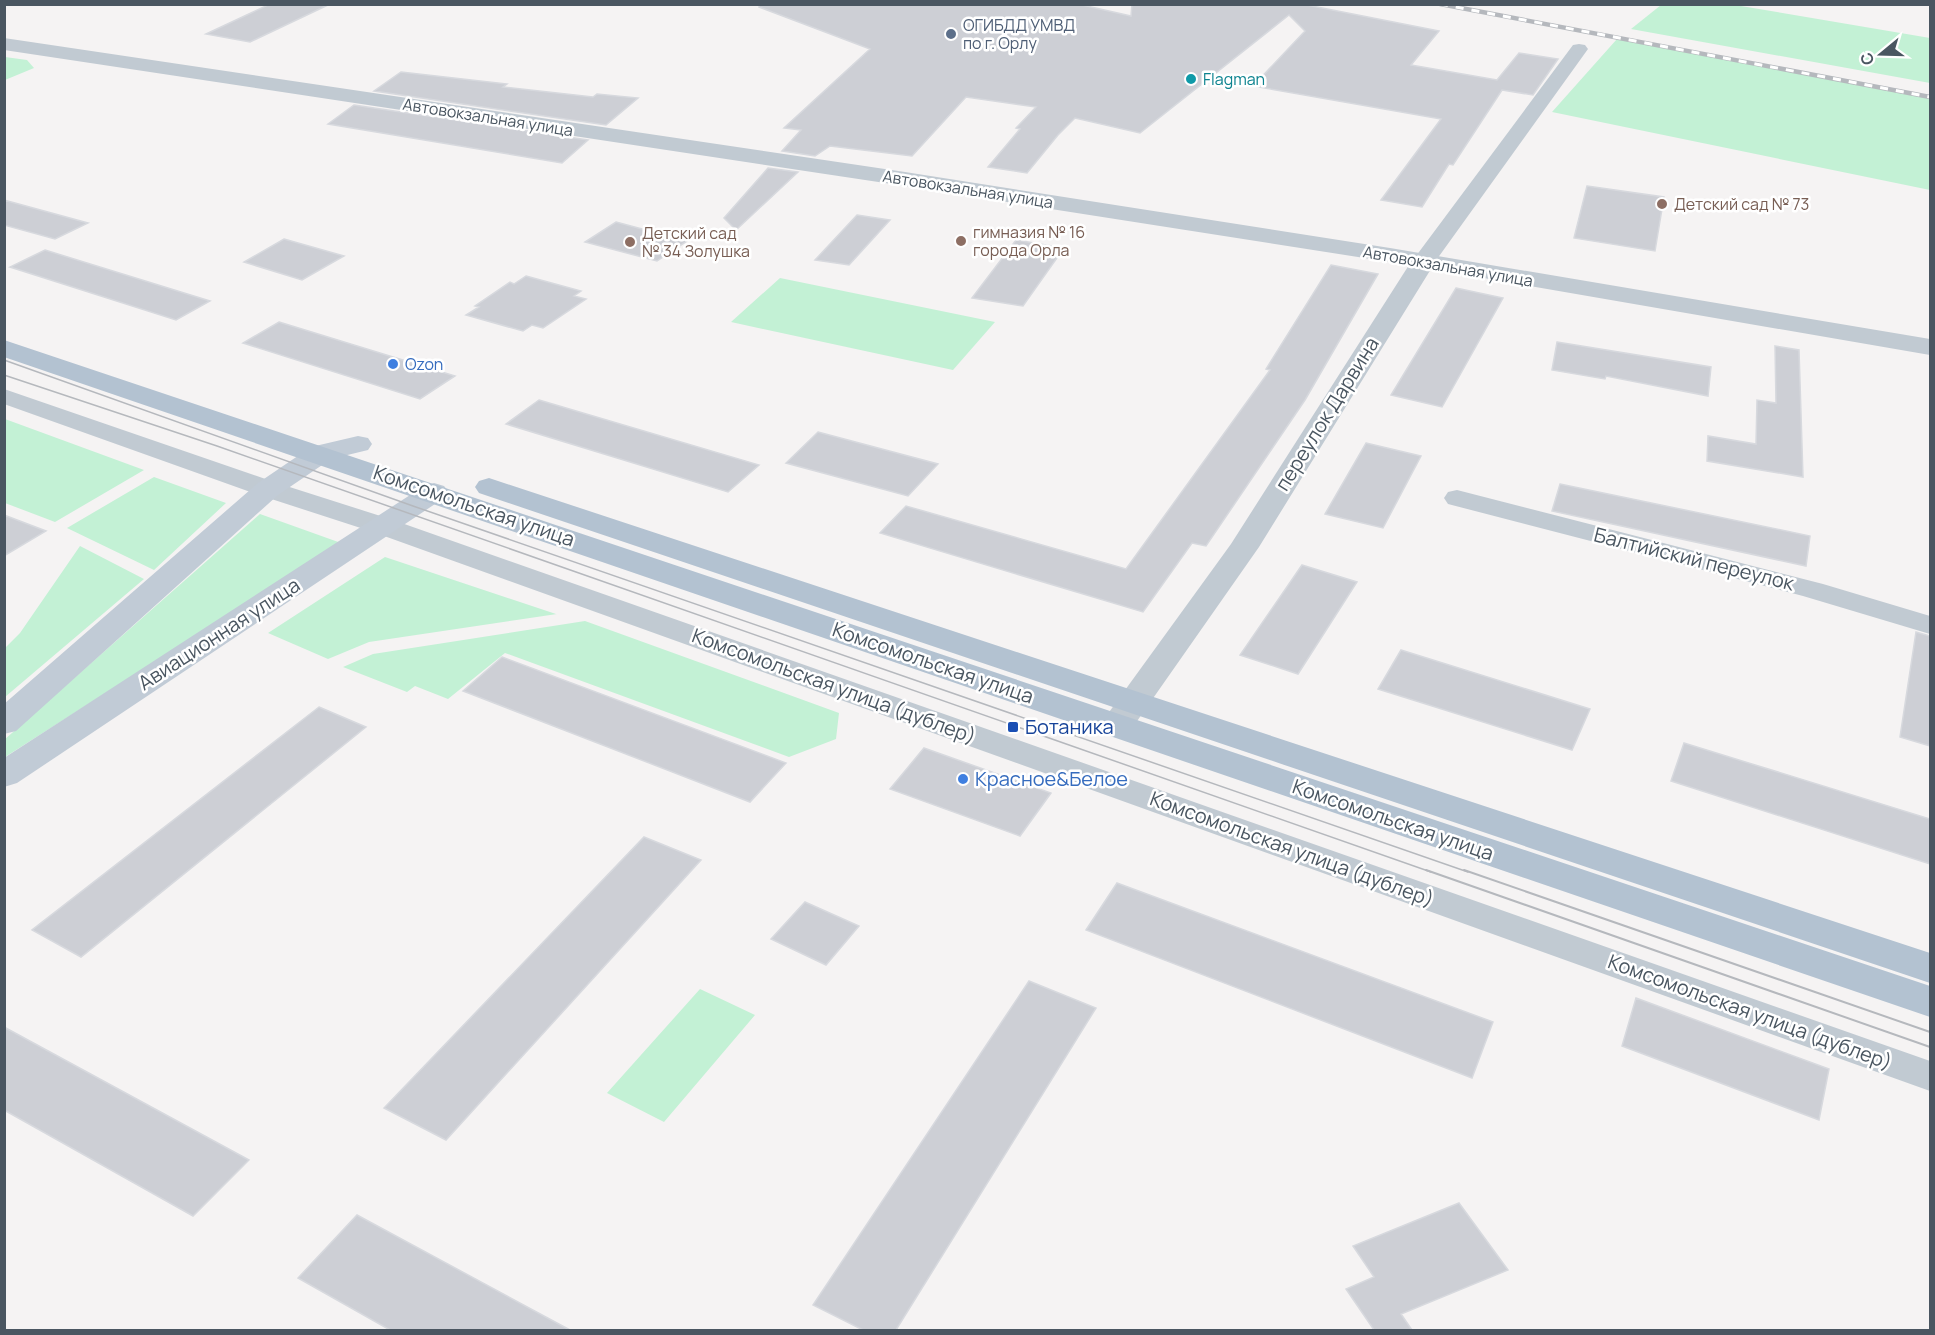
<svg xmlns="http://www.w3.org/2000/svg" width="1935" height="1335" font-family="Manrope,sans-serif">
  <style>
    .green { fill: #c3f1d5 }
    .building { fill: #cdcfd5; stroke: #d7d9de; stroke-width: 1.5 }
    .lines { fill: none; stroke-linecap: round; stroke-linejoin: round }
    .minor { fill: #c1cad2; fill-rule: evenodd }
    .tertiary { fill: #c1cad2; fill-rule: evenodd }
    .secondary { fill: #c1cbd6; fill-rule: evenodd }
    .primary { fill: #b3c2d1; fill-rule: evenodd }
    .tram-far1 { stroke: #b5b8bd; stroke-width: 1.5 }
    .tram { stroke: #b5b8bd; stroke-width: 2 }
    .rail-casing { stroke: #b5b8bd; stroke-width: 4.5 }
    .rail { stroke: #fff; stroke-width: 3; stroke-dasharray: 8; stroke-linecap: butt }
    .service-dot { fill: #5c6f8a; stroke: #fff; stroke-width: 2 }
    .culture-dot { fill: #0f9aa8; stroke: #fff; stroke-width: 2 }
    .education-dot { fill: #8d6e63; stroke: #fff; stroke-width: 2 }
    .shop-dot { fill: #3f7fe0; stroke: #fff; stroke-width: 2 }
    .transit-dot { fill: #1a4fb4; stroke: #fff; stroke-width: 2 }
    .labels { text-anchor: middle; stroke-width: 5; stroke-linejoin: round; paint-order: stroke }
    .far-service-label { font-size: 16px; fill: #4e5e75; stroke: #fff; text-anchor: start }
    .far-culture-label { font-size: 16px; fill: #0d838f; stroke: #fff; text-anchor: start }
    .far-street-label { font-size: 16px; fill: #4a5661; stroke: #fff }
    .far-education-label { font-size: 16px; fill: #785e54; stroke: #fff; text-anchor: start }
    .far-shop-label { font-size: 16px; fill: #366cbe; stroke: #fff; text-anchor: start }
    .street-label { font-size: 20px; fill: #4a5661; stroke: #fff }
    .transit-label { font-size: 20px; fill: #164399; stroke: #fff; text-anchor: start }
    .shop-label { font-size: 20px; fill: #366cbe; stroke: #fff; text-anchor: start }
  </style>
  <rect width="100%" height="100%" fill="#f5f3f3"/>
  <!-- green -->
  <path class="green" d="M1735,5l195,33v45l-299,-54 30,-24z
    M1617,39l313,59v92l-378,-78z
    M5,57l22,3 7,8 -29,12z
    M780,278l215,44 -42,48 -222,-48z
    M4,419h1l139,51 -89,52 -50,-19z
    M154,477l72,26 -72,67 -87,-42z
    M260,514l81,29 -336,214 -1,-17z
    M80,546l64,33 -139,118v-49l15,-15z
    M385,557l171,57h1l-188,28 -41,17 -60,-26z
    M585,621l254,92 -3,26 -47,18 -284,-104 -57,46 -33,-13 -8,6 -64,-25 30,-13z
    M700,989l55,26 -91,107 -57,-29z"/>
  <!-- building -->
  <path class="building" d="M270,4h60l-80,38 -44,-8z
    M760,4h318l53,12 1,-12h170l137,27 -28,34 86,15 22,-27 39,6 -25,36 -31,-5 -49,75 -4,-1 -27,43 -41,-7 60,-81 -188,-33 52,-55 -16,-16 -149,118 -65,-15 -17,17 -31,38 -39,-6 32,-38 -4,-1 20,-21 -70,-10 -54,59 -82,-10 -15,10 -33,-5 19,-21 -17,-2 86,-79 -111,-42z
    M401,72l106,12 -4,3 90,10 4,-3 41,4 -32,27 -232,-34z
    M354,105l234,35 -26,23 -234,-39z
    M768,168l30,4 -62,58 -12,-12z
    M1587,186l77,11 -9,54 -81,-13z
    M4,200l84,23 -33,16 -51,-14z
    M857,215l33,5 -41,45 -34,-5z
    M616,222l71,19 -30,20 -72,-19z
    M284,239l60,17 -42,24 -58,-18z
    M1016,240l48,8 -41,58 -51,-8z
    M45,250l165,51 -34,19 -166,-53z
    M1331,265l47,9 -73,126 -99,146 -14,-3 -49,69 -263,-79 26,-27 220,63 144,-199 -4,-1z
    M526,276l55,15 -7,5 12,3 -43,29 -11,-3 -9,6 -57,-16 13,-8 -4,-1 35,-24 4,2z
    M1456,288l47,10 -61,109 -51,-12z
    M279,322l176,54 -35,23 -177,-56z
    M1557,342l154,25 -3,29 -102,-20 -1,3 -53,-9z
    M1775,346l24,4 4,127 -96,-16 1,-25 48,8 1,-44 19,3z
    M539,400l220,65 -31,27 -222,-68z
    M818,432l120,32 -30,32 -122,-33z
    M1366,443l55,13 -38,72 -58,-14z
    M1560,484l250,52 -4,30 -254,-55z
    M4,515l42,16 -42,25z
    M1302,565l55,17 -59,92 -58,-19z
    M1916,632l14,4v110l-30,-9z
    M1401,650l189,59 -18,41 -194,-61z
    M502,657l284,106 -36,39 -287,-111z
    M319,707l47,20 -285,230 -49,-27z
    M1684,743l246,76v45l-259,-83z
    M924,748l127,45 -31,43 -130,-47z
    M644,837l57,23 -255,280 -62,-32z
    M1117,883l376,139 -21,56 -386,-148z
    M805,902l54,24 -33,39 -55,-26z
    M1029,981l67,27 -200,322h-33l-50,-25z
    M1636,998l193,71 -10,51 -197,-74z
    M4,1027l245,133 -56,56 -189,-106z
    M1459,1203l49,67 -107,44 11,16h-38l-28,-41 28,-12 -21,-31z
    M357,1215l213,115h-180l-92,-52z"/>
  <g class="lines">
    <!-- minor -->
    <path class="minor" d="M1579,44l6,1 3,4 -156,217 -8,2 -8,-2 -3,-5 3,-5 157,-211z
      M4,389l273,94 116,37 1537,541v30l-1557,-559 -114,-37 -255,-91z
      M1457,490l366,94 107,32v18l-127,-38 -355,-92 -4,-6 4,-6z"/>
    <!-- tertiary -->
    <path class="tertiary" d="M4,38l901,134 485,76 540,91v16l-499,-86 -172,278 -131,187 -12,3 -12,-3 -5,-8 132,-182 178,-279 -504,-79 -901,-136z"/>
    <!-- secondary -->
    <path class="secondary" d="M358,436l10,2 4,6 -4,6 -37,9 -53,36 -262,236 -12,3v-30l254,-221 53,-36z
      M434,483l10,3 5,6 -5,6 -427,285 -13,4v-29l420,-272z"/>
    <!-- primary -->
    <path class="primary" d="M4,340l1926,646v31l-1926,-660z
      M489,478l1441,475v30l-1451,-490 -4,-6 4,-6z"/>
    <!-- tram-far1 -->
    <path class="tram-far1" d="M4,360l409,146 1055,366
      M4,375l213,71 1214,426"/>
    <!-- tram -->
    <path class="tram" d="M1426,870l504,177
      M1464,870l466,162"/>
    <defs>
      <path id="rail" d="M1440,4l490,93"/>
    </defs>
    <!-- rail casing -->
    <use href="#rail" class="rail-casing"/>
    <!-- rail -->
    <use href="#rail" class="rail"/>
  </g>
  <!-- markers -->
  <circle class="service-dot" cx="951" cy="34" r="6"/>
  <circle class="culture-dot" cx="1191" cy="79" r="6"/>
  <g class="education-dot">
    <circle cx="1662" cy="204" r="6"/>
    <circle cx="961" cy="241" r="6"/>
    <circle cx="630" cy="242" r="6"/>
  </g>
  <g class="shop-dot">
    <circle cx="393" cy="364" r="6"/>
    <circle cx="963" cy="779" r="6"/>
  </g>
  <rect class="transit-dot" x="1007" y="721" width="12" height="12" rx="3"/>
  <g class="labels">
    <!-- far-service labels -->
    <g class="far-service-label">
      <text x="963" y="31">ОГИБДД УМВД<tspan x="963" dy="18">по г. Орлу</tspan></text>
    </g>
    <!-- far-culture labels -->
    <g class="far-culture-label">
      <text x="1203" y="85">Flagman</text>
    </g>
    <!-- far-street labels -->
    <g class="far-street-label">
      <text transform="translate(488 117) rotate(9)" y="6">Автовокзальная улица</text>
      <text transform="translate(968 189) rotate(9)" y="6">Автовокзальная улица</text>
      <text transform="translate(1448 266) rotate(10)" y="6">Автовокзальная улица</text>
    </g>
    <!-- far-education labels -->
    <g class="far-education-label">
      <text x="1674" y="210">Детский сад № 73</text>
      <text x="973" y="238">гимназия № 16<tspan x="973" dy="18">города Орла</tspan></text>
      <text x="642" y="239">Детский сад<tspan x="642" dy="18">№ 34 Золушка</tspan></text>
    </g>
    <!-- far-shop labels -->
    <g class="far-shop-label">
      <text x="405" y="370">Ozon</text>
    </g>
    <!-- street labels -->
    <g class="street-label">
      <text transform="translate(1327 414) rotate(-58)" y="7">переулок Дарвина</text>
      <text transform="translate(474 506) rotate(19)" y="7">Комсомольская улица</text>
      <text transform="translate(1694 559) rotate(14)" y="7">Балтийский переулок</text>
      <text transform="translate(219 634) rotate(-33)" y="7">Авиационная улица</text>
      <text transform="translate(933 663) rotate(19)" y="7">Комсомольская улица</text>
      <text transform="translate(834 686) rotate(20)" y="7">Комсомольская улица (дублер)</text>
      <text transform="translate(1393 820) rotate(19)" y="7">Комсомольская улица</text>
      <text transform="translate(1292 849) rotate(20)" y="7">Комсомольская улица (дублер)</text>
      <text transform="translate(1750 1012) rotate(20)" y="7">Комсомольская улица (дублер)</text>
    </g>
    <!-- transit labels -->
    <g class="transit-label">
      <text x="1025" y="734">Ботаника</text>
    </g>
    <!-- shop labels -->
    <g class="shop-label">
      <text x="975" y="786">Красное&amp;Белое</text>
    </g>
  </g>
  <!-- border -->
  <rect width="1935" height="1335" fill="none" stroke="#4a5661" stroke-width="12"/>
  <!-- north arrow -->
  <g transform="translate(1881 54) rotate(251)" stroke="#ffffff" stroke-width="4.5" paint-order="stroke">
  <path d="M0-4.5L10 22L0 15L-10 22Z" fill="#4a5661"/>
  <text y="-9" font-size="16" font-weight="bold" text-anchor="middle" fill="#4a5661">С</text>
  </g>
</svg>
